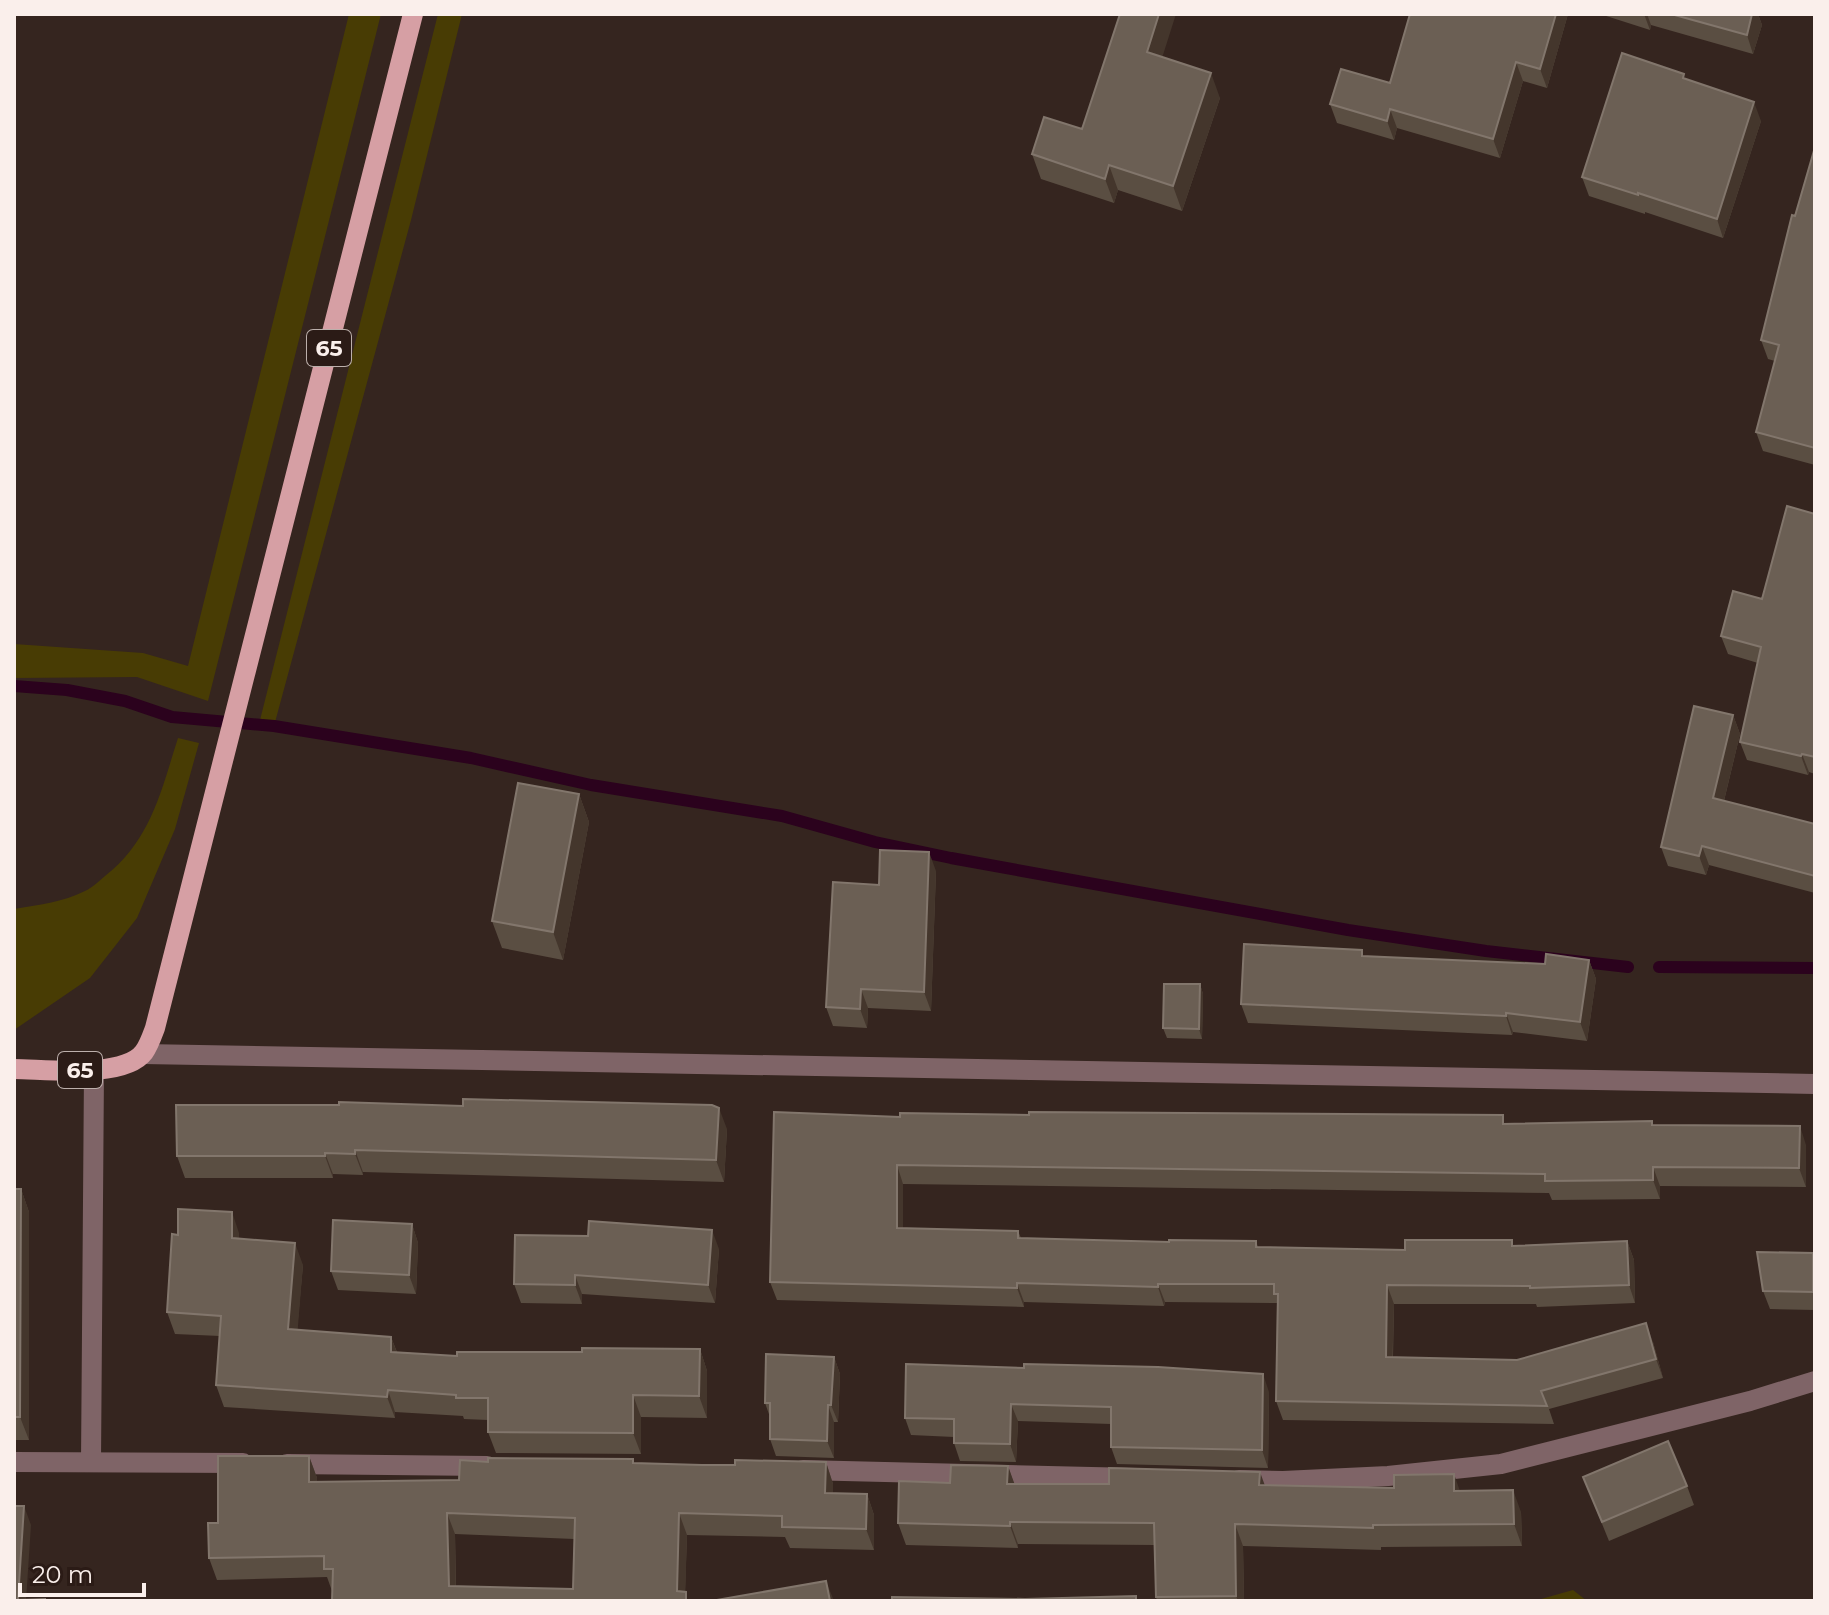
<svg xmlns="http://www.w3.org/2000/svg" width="1829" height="1615" font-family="Montserrat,sans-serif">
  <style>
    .green { fill: #483c04 }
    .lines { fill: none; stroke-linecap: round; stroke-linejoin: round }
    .stream { stroke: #2b021d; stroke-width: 12 }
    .minor { stroke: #7f6467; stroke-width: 20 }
    .major { stroke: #d69fa4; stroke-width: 20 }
    .wall { fill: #5a4e42; fill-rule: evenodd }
    .shaded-wall { fill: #44362c }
    .building { fill: #6b5f54; stroke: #82766c; stroke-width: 2; fill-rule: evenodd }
    .labels { text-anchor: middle; stroke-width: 6; stroke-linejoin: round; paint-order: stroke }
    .shield { fill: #2b1b16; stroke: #bcafab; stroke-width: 2 }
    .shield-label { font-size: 22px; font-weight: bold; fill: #faefeb }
  </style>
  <rect width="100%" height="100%" fill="#35251f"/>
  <!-- green -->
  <path class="green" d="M349,14h32l-173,687 -71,-24 -123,1v-34l129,9 45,13z
    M438,14h24l-51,206 -137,506 -15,-2z
    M178,738l21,5 -24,86 -38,89 -47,60 -76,52v-121c24,-4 49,-7 71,-18 7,-3 14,-10 20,-15 46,-36 56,-85 73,-138z
    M1573,1590l14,11h-53z"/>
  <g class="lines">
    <!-- stream -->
    <path class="stream" d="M14,686l53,4 58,11 47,16 102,9 197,32 120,27 191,31 93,26 76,16 397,72 138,21 142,16
      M1659,967l156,1"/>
    <!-- minor -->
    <path class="minor" d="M143,1054l1672,30
      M14,1462l229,1
      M91,1462l3,-392
      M287,1464l200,2
      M803,1470l332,8
      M1239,1480l44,1 105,-5 113,-12 249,-63 65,-20"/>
    <!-- major -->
    <path class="major" d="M14,1069c31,0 110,10 130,-17 5,-7 8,-16 11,-24l258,-1014"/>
  </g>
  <!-- wall -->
  <path class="wall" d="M1568,14l-21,74 -24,-7 -23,77 -103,-30 -3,12 -57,-17 -7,-19 60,-21z
    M1600,14h158l4,11 -9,29 -102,-29 -1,5z
    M1162,57l58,41 -38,113 -64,-21 -4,13 -73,-24 -9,-25 50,-25z
    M1686,79l75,42 -38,117 -78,-26v2l-56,-18 -7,-19z
    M1815,147v318l-52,-14 -7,-19 19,-71 -7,-2 -7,-19z
    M1815,514v260l-6,-2 -1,3 -61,-15 -7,-18 18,-79 -30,-9 -7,-18 41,-37z
    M1733,715l7,19 -16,67 91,23v69l-106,-28 -3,10 -38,-9 -7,-19z
    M579,794l10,28 -26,138 -61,-12 -10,-27z
    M936,871l-5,140 -63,-3 -1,20 -34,-2 -7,-19 53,-122z
    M1364,956l181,8 44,-4 7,19 -9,62 -74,-9 -1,3 -264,-12 -7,-19z
    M1200,984l3,10 -1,45 -35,-1 -4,-10z
    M900,1117l754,8 152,20v42l-146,-1v13l-108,1 -3,-7 -646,-9v45l115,2 3,7 148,4 87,-1 2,6 147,3 222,-9 7,19 1,43 -98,4 -1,-3h-142l-1,53 124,3 136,-18 10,36 -114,31 5,15 -271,-4 -7,-19 1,-98 -112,-1 -1,4 -140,-4v5l-247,-7 -7,-18z
    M727,1129l-3,53 -361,-10v3l-30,-1v4h-148l-8,-22z
    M14,1189h7l8,23v228h-15z
    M412,1224l6,19 -2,51 -78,-4 -7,-19z
    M239,1233v6l64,26 -6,65 94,7 6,15 60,4 243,-7 7,22v47l-66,-1v37l-145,-1 -8,-21v-12l-24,-1 -1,-3 -68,-4v6l-171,-11 -8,-22 4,-49 -45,-2 -8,-22z
    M719,1249l-4,54 -133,-9v10l-61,-1 -7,-19z
    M1815,1257v53l-45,-1 -7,-18z
    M834,1357l6,17 -2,48h-4v36l-58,-2 -6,-17v-22l-5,-14z
    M906,1364l363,28 -1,76 -151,-4 -6,-17v-23l-93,-3 -2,41 -56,-1 -6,-18v-6l-43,-2 -6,-17z
    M309,1456l8,22v4l142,-2 29,-18 145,-3 1,4 68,2 124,-3 7,22v9l34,1 7,21v35l-84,-2 -5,-11 -98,-2 -2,56h-353l-5,-14 -110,3 -8,-22 9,-35zM455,1534l119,5 -1,50 -117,-3z
    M1008,1466l6,18 251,1 195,6 61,21 1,34 -141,1v3l-138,-4 1,55h-87l-1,-4 -1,-52 -137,-1v4l-112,-3 -8,-22 52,-40z
    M1583,1477l104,9 7,19 -85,36z"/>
  <!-- shaded-wall -->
  <path class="shaded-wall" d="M1159,14h17l-20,63 -9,-25z
    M1556,14h12l-21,74 -7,-19z
    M1644,14h3l4,11 -1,5z
    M1752,14h6l4,11 -9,29 -6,-19z
    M1516,62l7,19 -23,77 -7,-19z
    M1211,73l9,25 -38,113 -9,-25z
    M1754,102l7,19 -38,117 -6,-19z
    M1390,109l7,19 -3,12 -7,-19z
    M1109,165l9,25 -4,13 -9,-24z
    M1733,715l7,19 -20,83 -7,-19z
    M1802,754l7,18 -1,3 -7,-19z
    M579,794l10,28 -26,138 -10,-28z
    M1702,846l7,19 -3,10 -7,-19z
    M929,852l7,19 -5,140 -7,-19z
    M1589,960l7,19 -9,62 -7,-19z
    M1200,984l3,10 -1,45 -3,-10z
    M861,989l7,19 -1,20 -7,-19z
    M1506,1013l7,19 -1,3 -6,-19z
    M719,1108l8,21 -3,53 -8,-22z
    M1800,1126l6,19v42l-7,-19z
    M355,1150l8,22v3l-8,-21z
    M325,1153l8,21v4l-8,-22z
    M897,1165l6,19v63l-6,-19z
    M1653,1167l7,19v13l-7,-19z
    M21,1189l8,23v228l-9,-23z
    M232,1212l7,21v26l-7,-21z
    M412,1224l6,19 -2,51 -7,-19z
    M712,1230l7,19 -4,54 -7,-18z
    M1627,1241l7,19 1,43 -6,-18z
    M295,1243l8,22 -7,85 -8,-21z
    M1813,1253l2,4v41l-2,-6z
    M575,1275l7,19v10l-7,-19z
    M1017,1283l7,19v5l-7,-19z
    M1158,1284l7,18 -1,4 -6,-19z
    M1387,1285l7,19 -2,71 -6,-18z
    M1646,1323l7,19 10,36 -7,-19z
    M391,1337l8,21 -8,-6z
    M700,1349l7,22v47l-8,-22z
    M834,1357l6,17 -2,48 -7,-17z
    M1263,1374l6,18 -1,76 -6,-18z
    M388,1390l7,22v6l-8,-21z
    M633,1395l8,22v37l-8,-21z
    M1011,1404l7,17 -2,41 -6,-18z
    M828,1405l6,17v36l-7,-17z
    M309,1456l8,22v26l-8,-22z
    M826,1462l7,22v30l-8,-21z
    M1008,1466l8,22 -9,-4z
    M1260,1472l8,22 -9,-9z
    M1454,1474l8,23 -8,-6z
    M1513,1490l8,22 1,34 -8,-22z
    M867,1494l7,21v35l-8,-21z
    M24,1506l7,19 -5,76h-7z
    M447,1513l8,21 1,67 -7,-15z
    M679,1513l8,22 -2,66 -8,-10z
    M1010,1522l8,22v4l-8,-22z
    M1235,1524l8,22 1,55h-6l-2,-5z
    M826,1581l8,20h-4z"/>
  <!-- building -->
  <path class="building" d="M1120,14h39l-12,38 64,21 -38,113 -64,-21 -4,14 -73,-25 12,-37 38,12z
    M1410,14h146l-16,55 -24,-7 -23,77 -103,-30 -3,12 -57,-17 11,-35 49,14z
    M1671,14h81l-5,21z
    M1622,53l62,21 -1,4 71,24 -37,117 -79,-26v2l-56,-18z
    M1815,147v301l-59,-16 23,-87 -18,-5 31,-125 3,1z
    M1787,506l28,8v243l-13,-3 -1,2 -61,-14 21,-95 -40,-11 12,-45 29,8z
    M1694,706l39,9 -20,83 102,26v52l-113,-30 -3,10 -38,-9z
    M518,783l61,11 -26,138 -61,-11z
    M880,850l49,2 -5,140 -63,-3 -1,20 -34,-2 7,-125 46,3z
    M1244,944l118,6v6l183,8 1,-10 43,6 -9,62 -74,-9v3l-265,-12z
    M1164,984h36l-1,45 -36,-1z
    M463,1099l249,6 7,3 -3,52 -361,-10v4l-30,-1v3h-148l-1,-51h163v-3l124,4z
    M774,1112l126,5v-4l129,2v-3l474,3v9l149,-3v4l148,1 -1,42 -146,-1v13l-108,1v-7l-648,-9v63l121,3v7l151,4v-2l87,1v6l149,3v-10h107v6l115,-5 2,44 -99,3v-2l-143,-1 -1,72 131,3 129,-37 10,36 -115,32 6,15 -271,-5 2,-107h-4v-10h-116v3l-141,-4v5l-247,-6z
    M14,1189h7l-1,228h-6z
    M178,1209l54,3v26l63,5 -7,86 103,8v15l66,4v-4h125v-4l118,1 -1,47 -66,-1v38l-145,-1v-34h-32v-3l-68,-5 -1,7 -171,-12 5,-69 -54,-4 5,-78 6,1z
    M333,1220l79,4 -3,51 -78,-4z
    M589,1221l123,9 -4,55 -133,-10v10l-61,-1 1,-49 73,1z
    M1757,1252l56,1v39l-50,-1z
    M766,1354l68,3 -3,48h-3l-1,36 -57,-2v-36h-5z
    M906,1364l118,4v-4l134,3 105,7 -1,76 -151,-3v-40l-100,-3 -1,40 -56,-1v-24l-49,-1z
    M1668,1441l19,45 -85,36 -19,-45z
    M218,1456h91v26l150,-2 1,-20 28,2v-4l145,1v4l69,2h33v-5l91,2 -1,31 42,1 -1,35 -84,-2v-11l-103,-3 -2,78 9,1v9h-354l1,-32h-9v-13l-115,2 -1,-35h10zM447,1513l128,5 -2,71 -124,-3z
    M951,1465l57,1 -1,18h102v-16l151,4 -1,13 135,3v-13l60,-1v17l59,-1 1,34 -141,1v3l-138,-4 1,72 -80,1 -2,-74 -144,-1v4l-112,-3 1,-42 51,2z
    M14,1506h10l-6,94 27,-1v2h-31z
    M826,1581l4,20h-119z
    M1136,1596v5h-244v-4l133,2z"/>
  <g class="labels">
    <!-- shield labels -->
    <g class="shield">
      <rect x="307" y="330" width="44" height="36" rx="6"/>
      <rect x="58" y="1052" width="44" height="36" rx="6"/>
    </g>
    <g class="shield-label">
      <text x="329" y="356">65</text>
      <text x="80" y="1078">65</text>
    </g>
  </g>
  <!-- border -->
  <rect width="1829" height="1615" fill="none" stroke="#faefeb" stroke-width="32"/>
  <!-- scale -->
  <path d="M20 1583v12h124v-12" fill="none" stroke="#faefeb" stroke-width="4"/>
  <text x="32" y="1583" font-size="24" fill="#faefeb" stroke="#2b1b16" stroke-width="6" paint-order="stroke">20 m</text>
</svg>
